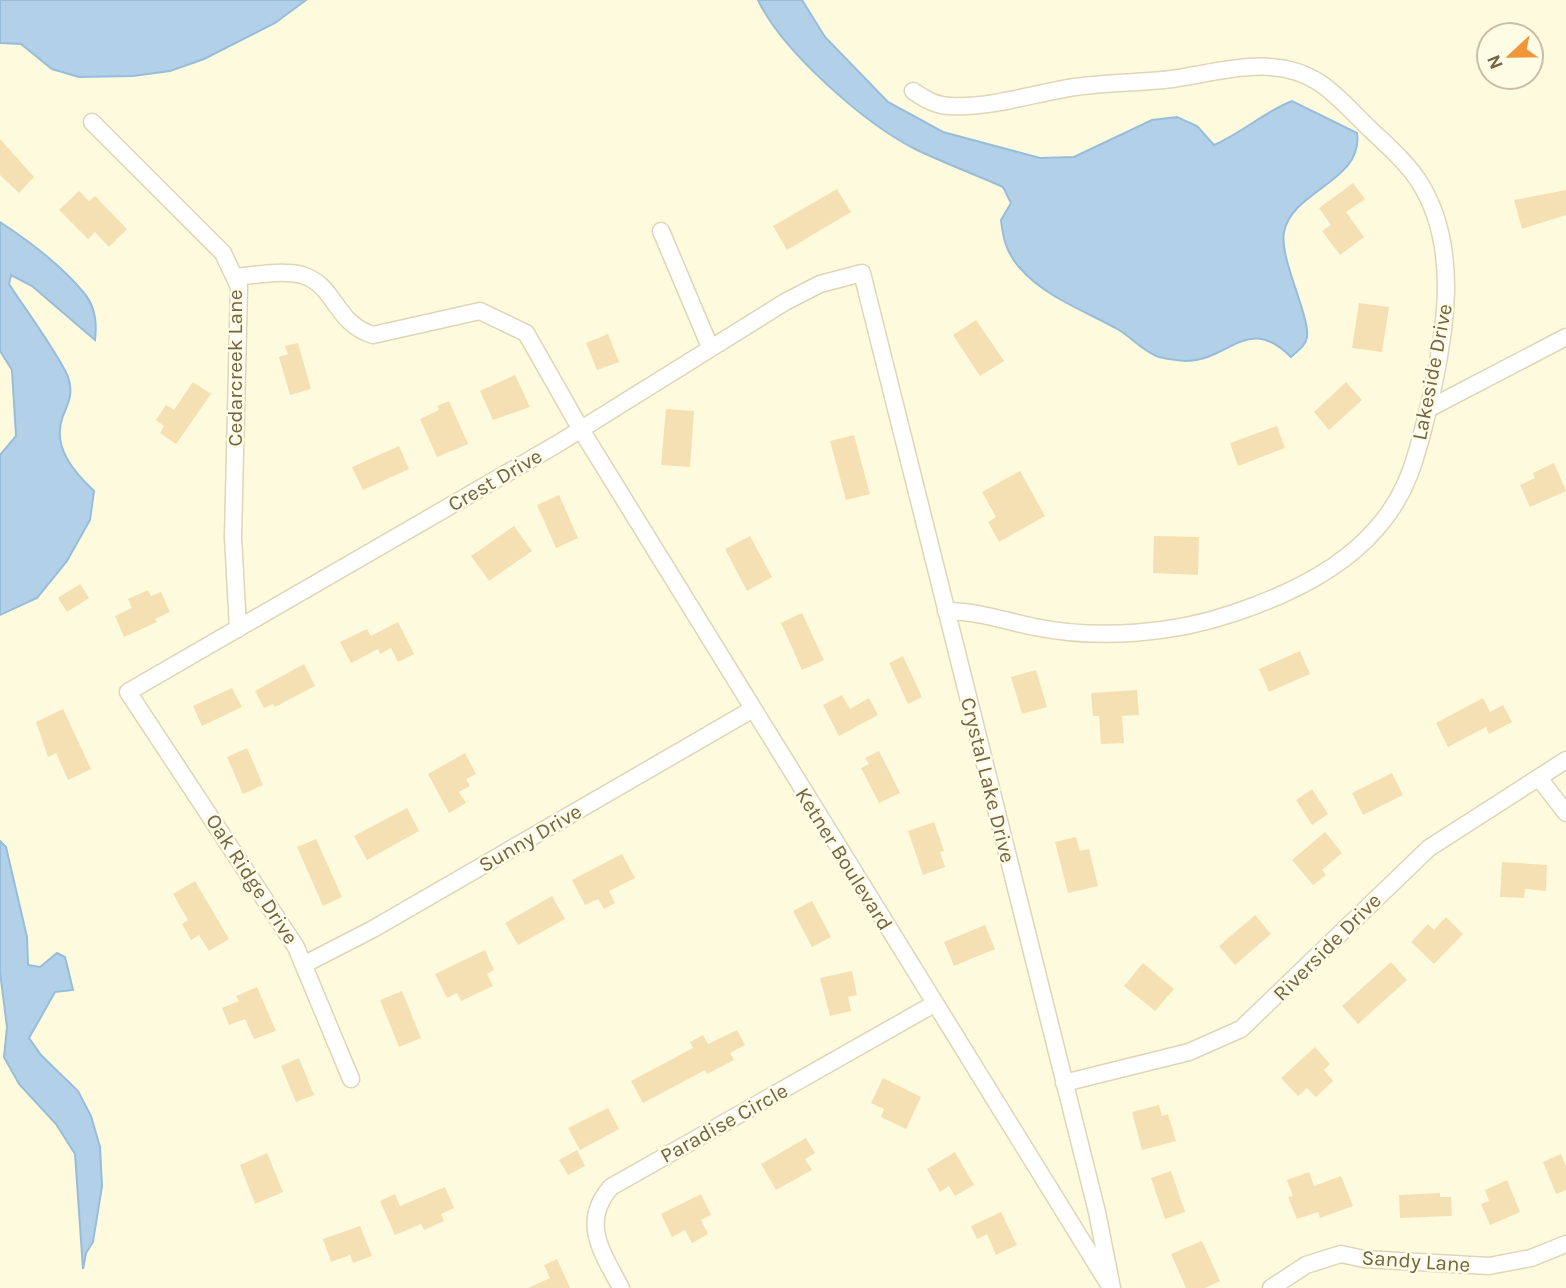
<svg xmlns="http://www.w3.org/2000/svg" width="1566" height="1288" font-family="Karla,sans-serif">
  <style>
    .water { fill: #b2d1e8; stroke: #97bdda; stroke-width: 2 }
    .building { fill: #f5e0b4 }
    .lines { fill: none; stroke-linecap: round; stroke-linejoin: round }
    .minor-casing { stroke: #dfd5b7; stroke-width: 19 }
    .minor { stroke: #fff; stroke-width: 16 }
    .labels { text-anchor: middle; stroke-width: 5; stroke-linejoin: round; paint-order: stroke }
    .street-label { font-size: 21px; fill: #756345; stroke: #fffce6 }
  </style>
  <rect width="100%" height="100%" fill="#fefade"/>
  <!-- water -->
  <path class="water" d="M0,0h306l-31,23 -71,36 -34,12 -37,5 -54,1 -27,-8 -31,-25 -21,-1z
    M758,0h44l23,37 63,65 55,30 97,26 34,-1 78,-37 25,-3 20,9 17,19c28,-12 50,-33 78,-44l65,32c7,48 -65,57 -73,99 -5,26 26,84 23,105 -1,9 -10,14 -16,20 -44,-44 -61,4 -106,4 -8,-1 -19,-2 -26,-4 -15,-5 -27,-19 -40,-27 -33,-19 -73,-32 -99,-62 -13,-14 -17,-29 -19,-48l10,-17 -8,-16c-29,-13 -59,-24 -88,-38 -51,-26 -133,-98 -157,-149z
    M0,222c29,19 62,44 84,71 11,13 13,31 11,47l-63,-54 -21,-11 -2,9c12,19 56,79 60,96 4,15 -1,23 -6,36 -12,30 11,56 31,75l-4,29 -23,41 -30,37 -37,17v-160l16,-19 -4,-66 -12,-19z
    M0,841l6,6 21,90 1,28 12,2 17,-14 8,4 8,33 -18,2 -26,46 12,17 37,36 13,25 9,31 2,39 -9,56 -7,11 -3,16 -8,-115 -19,-30 -37,-40 -15,-27 3,-30 -7,-55z"/>
  <!-- building -->
  <path class="building" d="M0,139l34,38 -15,16 -19,-18z
    M1353,183l12,16 -19,13 18,25 -24,18 -18,-24 9,-6 -12,-17z
    M837,189l14,23 -64,38 -14,-24z
    M1566,190v25l-44,14 -8,-29z
    M79,191l10,10 6,-5 32,33 -18,18 -14,-15 -7,7 -29,-29z
    M1359,303l30,4 -7,45 -30,-4z
    M976,320l28,41 -24,15 -27,-41z
    M608,334l11,28 -22,8 -11,-27z
    M298,343l13,46 -21,6 -11,-38 9,-3 -3,-8z
    M515,375l15,32 -37,13 -13,-29z
    M193,382l18,12 -35,50 -16,-11 4,-7 -8,-6 10,-15 8,5z
    M1346,382l16,18 -33,30 -15,-18z
    M449,401l19,43 -31,13 -17,-38 19,-9 -2,-4z
    M666,409l28,2 -4,56 -29,-2z
    M1277,426l8,22 -47,18 -8,-23z
    M854,435l16,59 -24,6 -16,-59z
    M399,446l10,23 -46,21 -11,-23z
    M1554,463l12,28 -36,16 -10,-22 15,-7 -2,-5z
    M1020,471l25,45 -46,26 -11,-20 8,-5 -14,-25z
    M559,495l19,43 -22,10 -19,-43z
    M514,526l18,25 -43,30 -18,-25z
    M750,536l22,41 -25,14 -22,-42z
    M1154,536l45,1 -1,38 -45,-2z
    M80,584l9,14 -22,14 -9,-14z
    M148,590l3,6 10,-4 9,20 -15,7 2,3 -33,15 -9,-21 17,-8 -4,-9z
    M802,613l22,47 -22,10 -21,-47z
    M398,622l16,32 -16,8 -7,-14 -11,6 -2,-5 -27,14 -11,-21 27,-13 4,7z
    M1300,651l10,23 -41,18 -10,-23z
    M903,656l19,41 -14,7 -19,-41z
    M304,664l11,22 -40,21 -2,-3 -9,4 -9,-17z
    M1036,670l11,37 -25,7 -11,-37z
    M232,688l10,19 -40,19 -9,-20z
    M1137,690l2,25 -17,1 2,27 -23,1 -2,-28h-6l-2,-23z
    M842,695l8,14 19,-11 9,17 -39,21 -16,-31z
    M1483,698l7,14 13,-7 9,17 -23,12 -3,-7 -38,20 -12,-24z
    M63,709l28,60 -23,11 -12,-27 -8,4 -12,-35z
    M247,748l16,37 -20,9 -16,-37z
    M879,751l21,42 -21,10 -18,-35 8,-4 -4,-6z
    M465,753l11,21 -10,5 4,7 -11,6 7,11 -17,10 -21,-39z
    M1392,773l11,22 -40,20 -11,-22z
    M1312,789l16,25 -16,11 -16,-25z
    M407,808l12,23 -52,29 -13,-24z
    M934,822l10,29 -4,1 5,15 -22,8 -15,-44z
    M1325,832l17,21 -20,17 4,5 -13,10 -21,-25z
    M1076,837l4,14 9,-2 9,37 -30,7 -13,-51z
    M316,839l26,58 -19,9 -26,-59z
    M622,854l13,24 -26,13 6,12 -11,6 -6,-10 -13,6 -13,-25z
    M1502,862l45,3 -1,26 -21,-2 -1,9 -24,-1z
    M195,881l34,58 -20,12 -10,-16 -8,5 -9,-16 6,-4 -15,-26z
    M552,896l13,23 -47,26 -13,-22z
    M812,901l19,36 -19,10 -19,-36z
    M1255,915l16,19 -36,31 -16,-19z
    M1446,917l17,17 -29,30 -23,-22 17,-18 6,6z
    M985,925l10,24 -41,17 -10,-24z
    M485,950l9,20 -7,4 6,12 -32,15 -4,-8 -10,5 -12,-24z
    M1391,962l16,18 -49,44 -16,-18z
    M1143,963l31,26 -19,22 -31,-25z
    M852,971l5,24 -9,2 3,14 -21,5 -10,-38z
    M257,987l19,44 -22,8 -9,-20 -16,6 -7,-17 17,-7 -3,-5z
    M402,991l19,47 -22,9 -19,-47z
    M737,1030l8,15 -15,8 4,7 -27,14 -2,-4 -62,33 -12,-22 62,-33 -3,-6 13,-7 5,9z
    M1315,1047l15,17 -6,6 9,11 -17,16 -9,-9 -9,8 -17,-18z
    M299,1058l15,37 -18,7 -15,-36z
    M883,1078l38,19 -15,32 -25,-12 3,-8 -13,-6z
    M1159,1105l3,11 6,-2 8,27 -34,9 -10,-38z
    M608,1108l11,21 -39,21 -12,-22z
    M806,1138l9,15 -10,6 7,11 -36,20 -15,-26z
    M577,1150l8,16 -17,9 -9,-15z
    M955,1152l19,33 -19,11 -6,-10 -9,6 -13,-23z
    M267,1153l16,39 -28,12 -15,-39z
    M1561,1154l5,12v24l-10,4 -13,-32z
    M1171,1171l14,41 -20,7 -14,-41z
    M1309,1172l5,14 27,-10 12,30 -33,12 -2,-6 -21,7 -9,-22 5,-1 -6,-16z
    M1507,1180l13,32 -30,13 -9,-21 8,-3 -4,-11z
    M445,1187l9,21 -13,6 3,7 -20,9 -3,-6 -26,11 -15,-34 15,-7 5,12z
    M1440,1193v4h11l1,19 -52,2 -1,-23z
    M701,1194l10,21 -10,5 7,14 -16,9 -7,-13 -13,7 -11,-23z
    M1001,1212l16,33 -21,10 -9,-21 -10,5 -6,-13z
    M360,1226l12,30 -19,7 -3,-8 -19,7 -8,-23z
    M1202,1241l18,40 -15,7h-19l-15,-34z
    M557,1259l13,29h-42l22,-10 -6,-13z"/>
  <g class="lines">
    <defs>
      <path id="minor" d="M913,91c12,8 23,15 38,15 41,2 84,-13 124,-19 32,-5 65,-4 97,-8 49,-7 103,-26 148,4 19,13 34,31 51,47 17,16 34,31 47,50 44,67 27,157 10,230 -11,45 -20,84 -52,119 -36,42 -91,67 -142,84 -61,21 -136,27 -199,14 -30,-6 -58,-16 -89,-16
        M92,122l131,131 16,34 -6,250 5,92
        M661,231l49,116
        M235,277c21,-2 46,-7 67,-2 34,10 32,48 71,60l107,-24 46,22 54,95 528,855
        M1428,409l138,-72
        M1539,778l27,35
        M305,964l68,-35 380,-220
        M351,1079l-55,-132 -168,-255 431,-249 226,-141 35,-18 42,-11 235,939 15,76
        M1064,1083l125,-31 52,-23 188,-181 137,-88
        M621,1288c-19,-36 -41,-66 -10,-101l323,-183
        M1271,1288l35,-23 35,-11 23,5 125,7 42,-8 35,-14"/>
    </defs>
    <!-- minor casing -->
    <use href="#minor" class="minor-casing"/>
    <!-- minor -->
    <use href="#minor" class="minor"/>
  </g>
  <g class="labels">
    <!-- street labels -->
    <g class="street-label">
      <text transform="translate(235 368) rotate(-90)" y="7">Cedarcreek Lane</text>
      <text transform="translate(1432 372) rotate(-79)" y="7">Lakeside Drive</text>
      <text transform="translate(495 480) rotate(-30)" y="7">Crest Drive</text>
      <text transform="translate(988 780) rotate(76)" y="7">Crystal Lake Drive</text>
      <text transform="translate(530 838) rotate(-30)" y="7">Sunny Drive</text>
      <text transform="translate(844 859) rotate(58)" y="7">Ketner Boulevard</text>
      <text transform="translate(252 879) rotate(57)" y="7">Oak Ridge Drive</text>
      <text transform="translate(1327 947) rotate(-45)" y="7">Riverside Drive</text>
      <text transform="translate(724 1123) rotate(-29)" y="7">Paradise Circle</text>
      <text transform="translate(1416 1261) rotate(4)" y="7">Sandy Lane</text>
    </g>
  </g>
  <!-- north arrow -->
  <g transform="translate(1510 56) rotate(248)"><circle r="33" fill="#fffce6" stroke="#c8bfa6" stroke-width="2"/>
  <path d="M0-5L12 26L0 18L-12 26Z" fill="#f1953a"/>
  <text y="-10" font-size="19" font-weight="bold" text-anchor="middle" fill="#756345">N</text>
  </g>
</svg>
